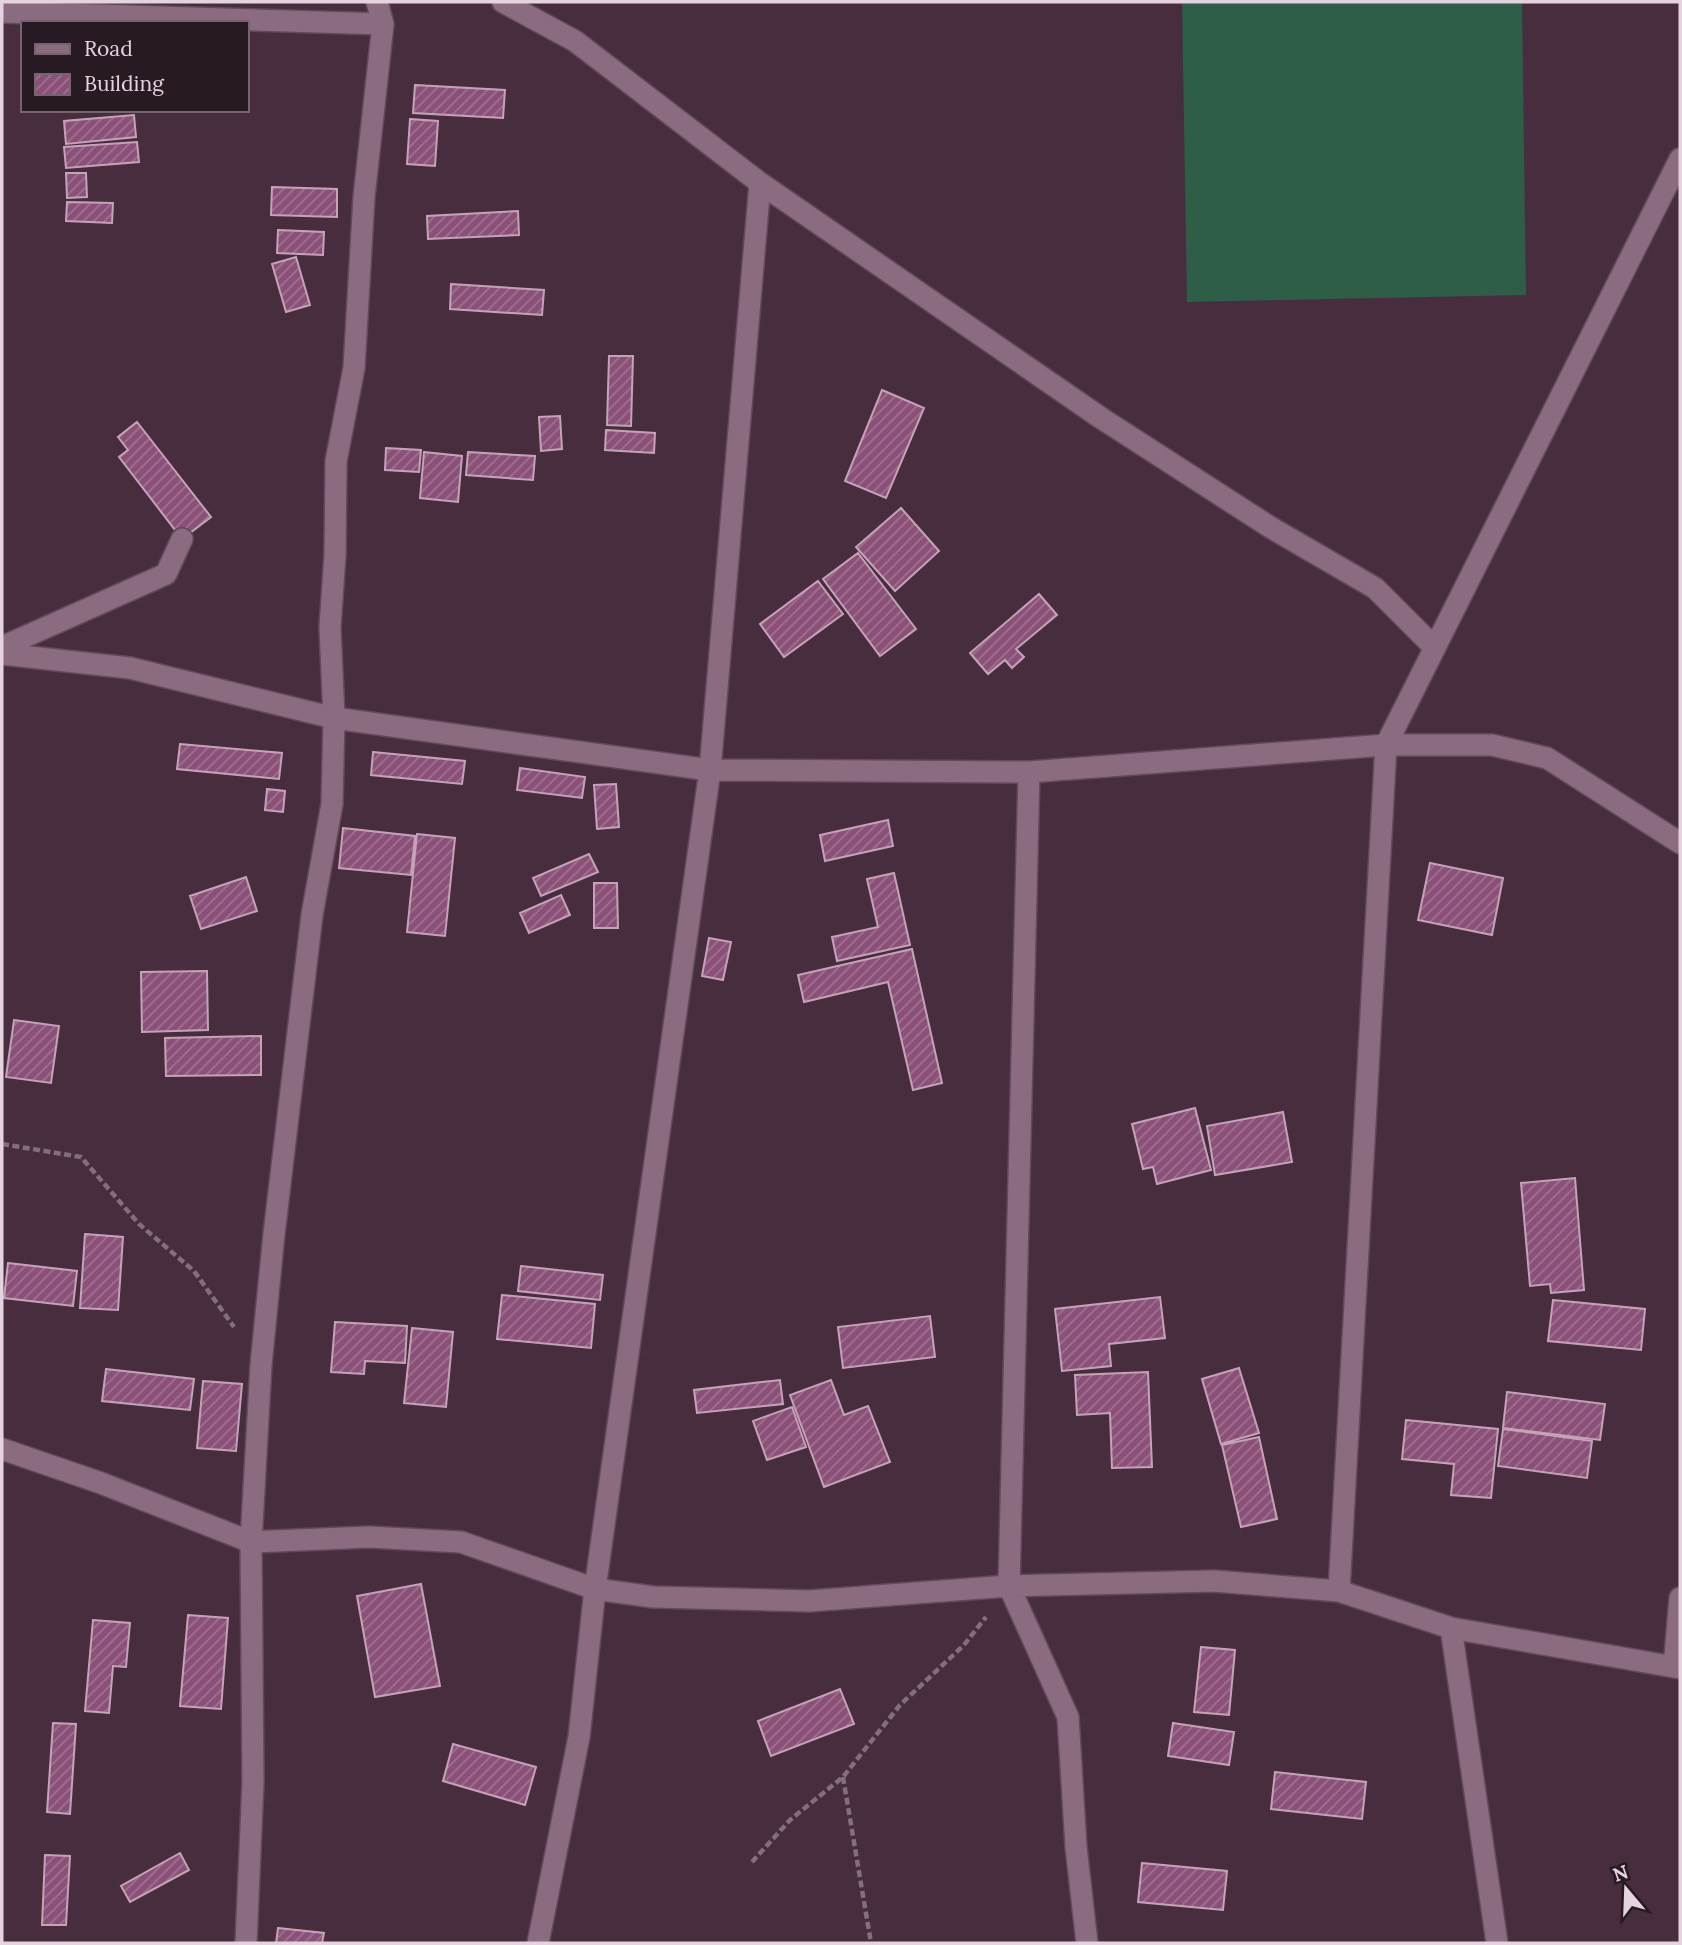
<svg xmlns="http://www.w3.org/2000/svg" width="1682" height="1945" font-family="Lora,serif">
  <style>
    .grass { fill: #2e5d48 }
    .building { fill: url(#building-hatch); stroke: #c4a3b8; stroke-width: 2 }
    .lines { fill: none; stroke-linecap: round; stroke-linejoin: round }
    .minor-casing { stroke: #614a5a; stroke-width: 24 }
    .path { stroke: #846d7c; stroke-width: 4.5; stroke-dasharray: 7 3.5; stroke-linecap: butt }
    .minor { stroke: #8a6b7f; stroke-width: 21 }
  </style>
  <defs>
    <pattern id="building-hatch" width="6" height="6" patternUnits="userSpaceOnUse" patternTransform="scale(1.75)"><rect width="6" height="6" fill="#8b5078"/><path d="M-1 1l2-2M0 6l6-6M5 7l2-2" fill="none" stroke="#a17091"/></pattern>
  </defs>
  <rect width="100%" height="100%" fill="#482d3f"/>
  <!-- grass -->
  <path class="grass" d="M1182,2h340l4,293 -339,7z"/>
  <!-- building -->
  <path class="building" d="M415,85l90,5 -2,28 -90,-5z
    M134,115l2,22 -70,7 -2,-23z
    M410,119l28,2 -3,45 -28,-2z
    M137,142l2,20 -73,6 -2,-21z
    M66,173h20l1,24 -20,1z
    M272,187l65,2v28l-66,-2z
    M67,202l46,1 -1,20 -46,-2z
    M518,211l1,24 -91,4 -1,-23z
    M278,230l46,2 -1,23 -46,-2z
    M296,257l14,48 -24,7 -14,-48z
    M451,284l93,6 -2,25 -92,-6z
    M609,356h24l-2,70 -24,-1z
    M882,390l42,18 -38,90 -41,-17z
    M560,416l2,33 -21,2 -2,-34z
    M137,422l74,95 -29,22 -63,-82 9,-7 -10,-13z
    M606,430l49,3 -1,20 -49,-3z
    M386,448l35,2 -2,22 -34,-2z
    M424,452l38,4 -4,46 -38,-4z
    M468,452l67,4 -2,24 -67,-5z
    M901,508l38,43 -44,40 -39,-44z
    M858,553l58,76 -36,27 -57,-77z
    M818,581l25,33 -59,43 -24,-33z
    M1039,594l18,21 -41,34 8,8 -12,11 -7,-8 -17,14 -18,-21z
    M180,744l102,9 -3,26 -102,-10z
    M373,752l92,9 -3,23 -91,-9z
    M520,768l65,9 -3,21 -65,-8z
    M616,784l3,43 -22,2 -3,-44z
    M267,789l18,2 -2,21 -18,-2z
    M888,820l5,26 -68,15 -5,-26z
    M343,828l72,8 -4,39 -72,-7z
    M417,834l38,4 -10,98 -38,-4z
    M589,854l9,18 -57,24 -8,-18z
    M1430,863l73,15 -11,57 -74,-15z
    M894,873l16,72 -73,16 -5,-24 46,-10 -11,-48z
    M246,877l11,34 -56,18 -11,-33z
    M594,883h23l1,45h-24z
    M561,895l9,20 -41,18 -9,-20z
    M709,938l22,4 -8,38 -21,-4z
    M912,949l30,134 -29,7 -25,-108 -84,20 -6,-27z
    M207,971l1,59 -66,2 -1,-60z
    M14,1020l45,6 -8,57 -45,-6z
    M261,1036v39l-95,1 -1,-38z
    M1195,1108l16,62 -54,14 -4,-17 -10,2 -11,-45z
    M1283,1112l9,50 -77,13 -8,-49z
    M1575,1178l9,112 -33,3 -1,-9 -20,2 -9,-103z
    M85,1234l38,3 -5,73 -38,-2z
    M8,1263l69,8 -4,35 -69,-8z
    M521,1266l82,9 -3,25 -82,-9z
    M502,1295l93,9 -4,44 -94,-9z
    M1160,1297l5,41 -56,6 2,22 -49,5 -7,-62z
    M1553,1300l92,9 -4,41 -93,-9z
    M930,1316l5,41 -92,11 -5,-41z
    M335,1322l72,4 -2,37 -40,-2 -1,13 -33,-2z
    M412,1328l41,4 -7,75 -42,-4z
    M1239,1368l20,65 -38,11 -19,-65z
    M106,1369l88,10 -4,31 -88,-9z
    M1148,1372l4,95 -40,1 -2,-55 -33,2 -2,-40z
    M780,1380l3,24 -86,9 -3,-23z
    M831,1380l13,35 24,-9 22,56 -66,25 -34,-92z
    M203,1381l39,3 -6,67 -39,-3z
    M1507,1392l98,12 -5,36 -97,-12z
    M792,1407l14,40 -39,13 -14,-39z
    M1406,1420l92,9 -7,69 -40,-3 3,-31 -52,-5z
    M1503,1429l89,12 -5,37 -89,-12z
    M1259,1437l18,82 -36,8 -19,-82z
    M421,1584l19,102 -65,11 -18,-101z
    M188,1615l40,3 -7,91 -41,-3z
    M93,1620l37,3 -4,44 -13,-1 -4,47 -24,-2z
    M1201,1647l34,3 -6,65 -35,-3z
    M840,1689l14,35 -83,32 -13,-35z
    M53,1723l23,1 -6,90 -23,-2z
    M1173,1723l61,9 -5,33 -61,-9z
    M453,1744l83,23 -11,38 -82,-24z
    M1275,1772l91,10 -4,37 -91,-10z
    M180,1853l9,17 -59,32 -9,-16z
    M45,1855l25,1 -4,69h-24z
    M1142,1863l85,8 -4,39 -85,-8z
    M278,1928l46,5 -2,10h-46z"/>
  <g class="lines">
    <defs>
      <path id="minor" d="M503,2l72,39 185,142 341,235 169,109 105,61 60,60
        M2,12l381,12
        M2,647l164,-73 16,-35
        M2,654l128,14 204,50 376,52 319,2 357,-27h106l55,13 133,85
        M1029,772l-20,814 59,131 8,130 11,96
        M2,1449l99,34 150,59 118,-5 92,5 134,47 58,8 156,4 200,-15 205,-5 125,10 112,37 229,40
        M1339,1591l47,-846 294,-586
        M1451,1628l46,315
        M1674,1667l6,-69
        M246,1943l7,-161 -2,-240 10,-177 13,-131 38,-319 20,-111 2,-86 -4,-91 5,-72 1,-94 18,-93 10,-171 19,-173 -6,-22
        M538,1943l41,-206 16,-148 115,-819 50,-587"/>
    </defs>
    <!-- minor casing -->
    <use href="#minor" class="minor-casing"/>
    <!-- path -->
    <path class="path" d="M2,1144l79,13 58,67 55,47 40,56
      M843,1777l28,166
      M752,1862l38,-42 53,-43 57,-72 64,-60 22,-28"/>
    <!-- minor -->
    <use href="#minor" class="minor"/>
  </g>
  <!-- border -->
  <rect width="1682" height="1945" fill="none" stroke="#e5d4df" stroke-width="7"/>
  <!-- legend -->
  <rect x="21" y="21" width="228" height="91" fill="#271a22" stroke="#73646e" stroke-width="2"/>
  <rect x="35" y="44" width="35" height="10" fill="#8a6b7f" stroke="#73646e" stroke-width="2"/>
  <text x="84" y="56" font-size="21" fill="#e5d4df">Road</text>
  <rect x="35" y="74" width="35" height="21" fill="url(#building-hatch)" stroke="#73646e" stroke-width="2"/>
  <text x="84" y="91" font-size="21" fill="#e5d4df">Building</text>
  <!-- north arrow -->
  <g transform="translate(1626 1889) rotate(341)" stroke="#271a22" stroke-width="5" paint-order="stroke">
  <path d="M0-5L12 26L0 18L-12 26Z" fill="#e5d4df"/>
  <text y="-10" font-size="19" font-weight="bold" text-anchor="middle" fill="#e5d4df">N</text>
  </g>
</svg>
